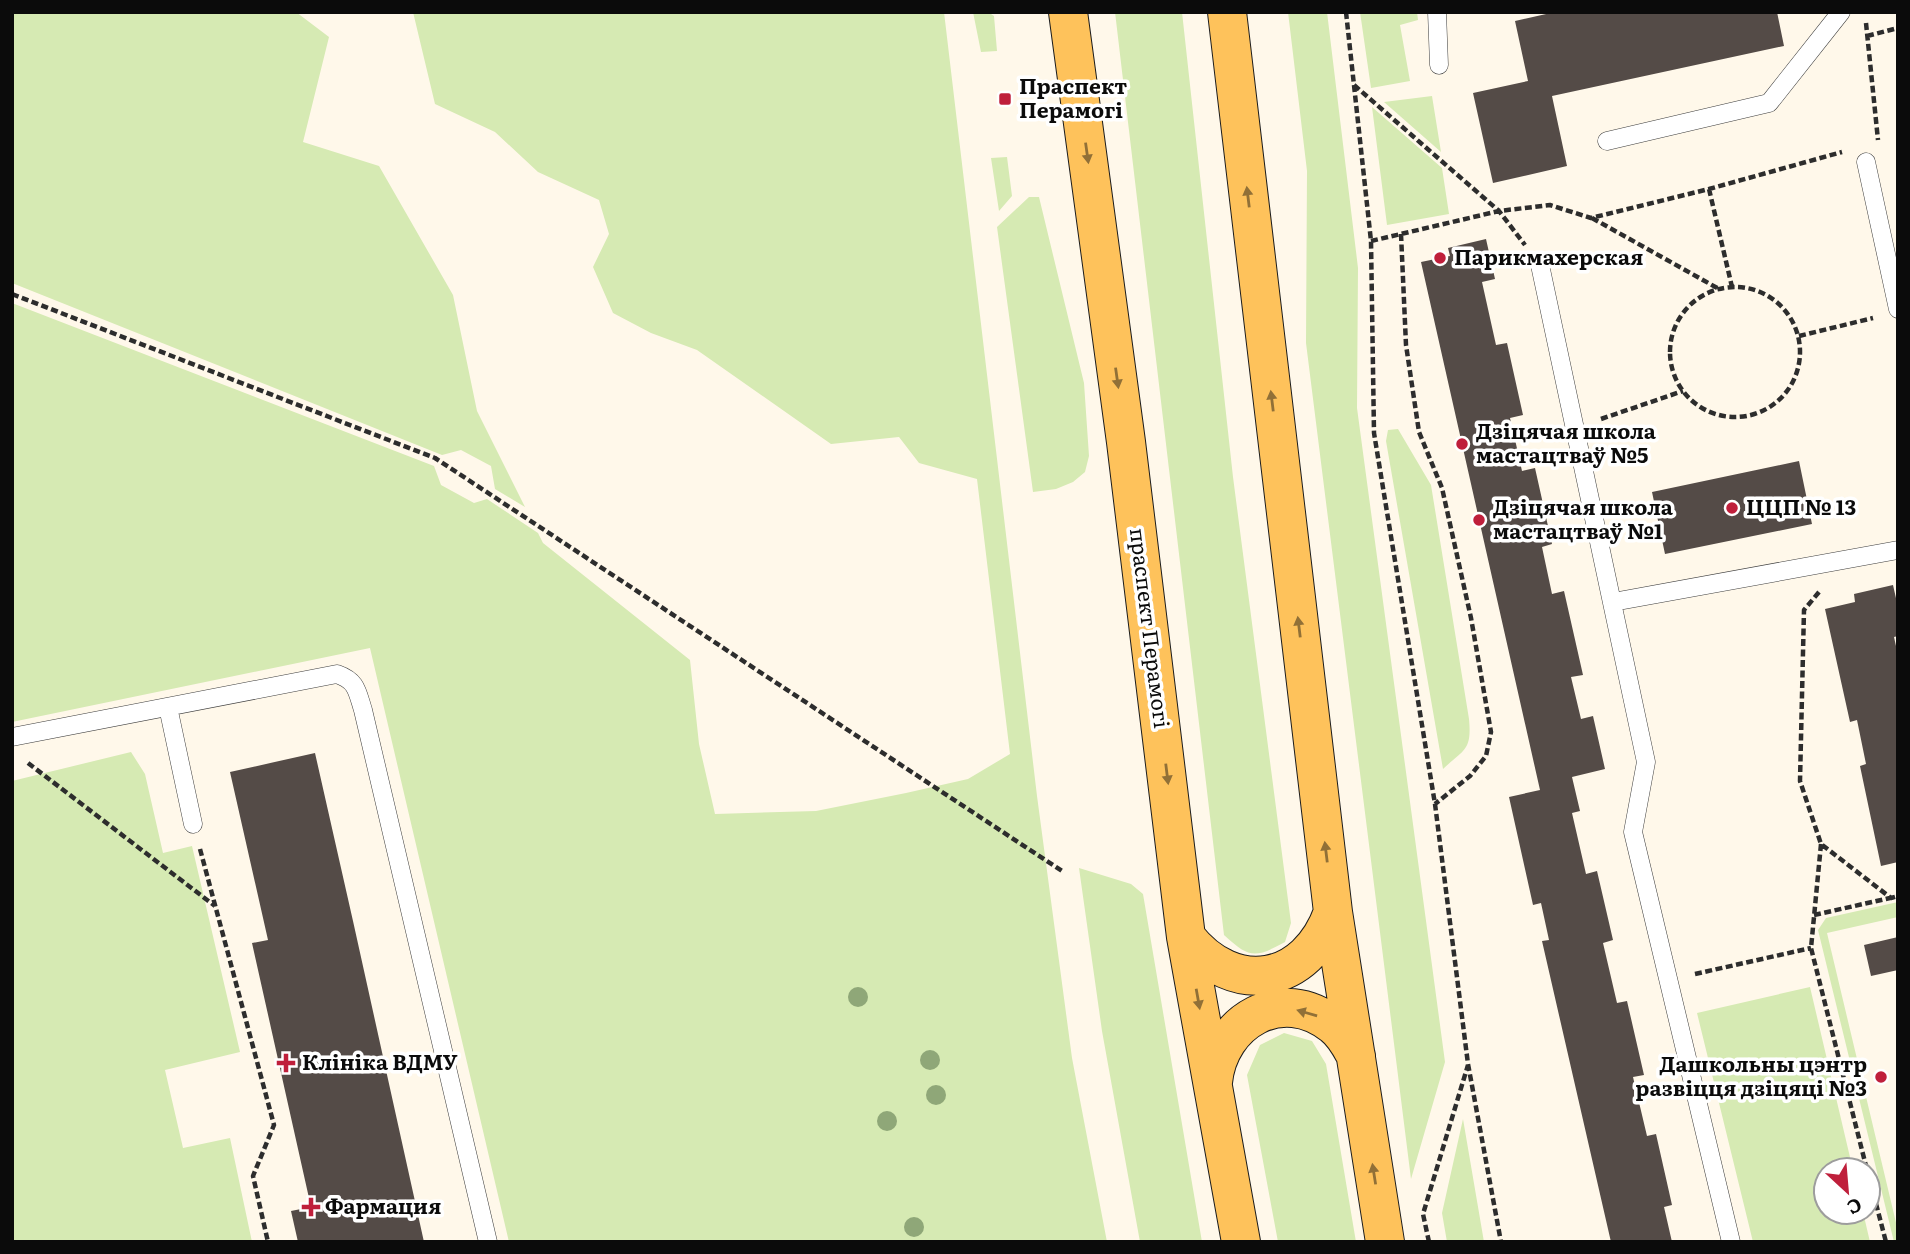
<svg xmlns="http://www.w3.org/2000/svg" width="1910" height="1254" font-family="Literata,serif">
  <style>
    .green { fill: #d6eab3 }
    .building { fill: #544b47 }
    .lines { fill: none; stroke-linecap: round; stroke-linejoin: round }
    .lane-casing { stroke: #3e3e3e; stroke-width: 19 }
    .primary-casing { stroke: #1c1c1c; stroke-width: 40 }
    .path { stroke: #2d2d2d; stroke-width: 4.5; stroke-dasharray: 7 3.5; stroke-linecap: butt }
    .lane { stroke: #fff; stroke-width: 18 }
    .primary { stroke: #fec25b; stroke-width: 38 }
    .tree { fill: #8fa778 }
    .oneway { fill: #917037 }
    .poi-dot { fill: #bf1f3b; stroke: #fff; stroke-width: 2.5 }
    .labels { text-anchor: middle; stroke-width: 7; stroke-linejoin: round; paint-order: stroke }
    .poi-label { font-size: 21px; font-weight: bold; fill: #0b0b0b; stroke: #fff; text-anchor: start }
    .street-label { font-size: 21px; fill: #0b0b0b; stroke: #fff }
  </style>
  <rect width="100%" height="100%" fill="#fff8ea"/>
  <!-- green -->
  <path class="green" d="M12,12h284l33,25 -26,105 76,24 74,129 24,116 48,96 -30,-18 -4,-23 -30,-16 -19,5 -430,-172z
    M413,12h531l93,784 35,262 35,184h-598l-139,-594 -358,74v-419l422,163 7,19 33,18 13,-4 51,34 5,10 147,117 9,84 16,70 101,-3 90,-18 62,-14 42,-25 -33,-275 -58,-16 -20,-26 -68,7 -134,-94 -46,-17 -38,-20 -20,-46 16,-33 -10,-34 -61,-28 -43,-40 -60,-28z
    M973,12h15l6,4 3,35 -16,1z
    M1115,12h67l51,465 58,446 -6,19c-30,16 -35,17 -61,-7z
    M1288,12h39l31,256 -1,140 88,654 -34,117 -105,-836 1,-172z
    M1360,12h57l1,8 -18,5 10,56 -39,7z
    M1432,96l9,56 -57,-50z
    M1372,107l70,61 7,46 -62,11z
    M1007,157l5,39 -13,15 -8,-53z
    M1029,197h10l45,186 5,73 -4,16 -12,10 -17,7 -23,3 -36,-265z
    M1398,429l33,56 38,234c3,32 -5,30 -26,50l-57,-328 2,-11z
    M131,752l14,22 18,79 29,-7 48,206 -75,18 18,78 47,-10 22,104h-240v-461z
    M1079,868l52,16 12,10 59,348h-62l-38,-211z
    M1898,902v15l-71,16 71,298v11h-4l-76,-312 8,-12z
    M1810,987l43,183h-27v42h37l7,30h-117l-56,-229z
    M1284,1033l28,8 14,23 30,178h-78l-31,-167 13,-30z
    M1463,1119l21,123h-37l-5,-29z"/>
  <!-- building -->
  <path class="building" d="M1555,12h222l7,34 -232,50 15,70 -74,17 -20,-90 55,-12 -13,-60z
    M1486,239l9,40 -13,3 14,63 11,-2 16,72 -13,3 6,26 6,27 13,-3 17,76 -10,3 10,47 12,-3 19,84 -12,2 10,42 12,-3 12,53 -33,8 8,34 -8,2 14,61 11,-3 16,69 -10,3 14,60 10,-2 17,74 -11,2 14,59 9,-2 16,71 -8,2 8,35h-61l-69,-301 7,-1 -8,-37 -8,2 -24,-108 31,-7 -119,-528 29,-6 -2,-8z
    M1799,461l13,63 -147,30 -13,-62z
    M1893,585l5,22v29l-4,1 4,18v207l-17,4 -21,-100 6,-2 -9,-44 -7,2 -25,-113 30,-7 -1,-8z
    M315,753l38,168 71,321h-126l-7,-31 20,-4 -59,-264 16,-3 -38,-168z
    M1898,937v33l-27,6 -7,-31z"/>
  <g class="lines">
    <defs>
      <path id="lane" d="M1437,12l2,53
        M1607,141l162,-38 72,-91
        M1866,162l32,147
        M1540,265l106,497 -13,70 98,410
        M1613,602l285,-52
        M168,707l25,117
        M12,737l325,-63c20,7 20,17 26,36l125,532"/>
      <path id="primary" d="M1068,12l58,430 60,495 55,305
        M1227,12l106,900 52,330
        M1186,937c48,61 121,48 147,-25
        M1213,1082c6,-61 69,-98 120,-57 11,8 17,20 23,31"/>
    </defs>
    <!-- lane casing -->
    <use href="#lane" class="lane-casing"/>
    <!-- primary casing -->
    <use href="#primary" class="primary-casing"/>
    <!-- path -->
    <path class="path" d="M1346,12l25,229 3,192 61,371 33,260 33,178
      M1866,23l12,117
      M1867,36l31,-8
      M1354,85l145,126 26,34
      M1709,189l23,98
      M1592,218l127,71
      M1401,234l5,111 13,87 23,56 29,130 20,114 -5,24 -16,20 -35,28
      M1371,241l128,-30 51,-6 41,13 118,-29 133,-37
      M1670 352a65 65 0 1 1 130 0a65 65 0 1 1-130 0Z
      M12,294l423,164 627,413
      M1799,336l74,-18
      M1601,419l82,-28
      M1819,592l-15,18 -4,171 21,63 70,54 7,-2
      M28,763l187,143
      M1821,844l-10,104 56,222
      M200,849l74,276 -21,51 15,66
      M1814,915l76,-17
      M1695,974l116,-26
      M1868,1173l18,69
      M1429,1242l-6,-28 45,-149"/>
    <!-- lane -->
    <use href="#lane" class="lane"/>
    <!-- primary -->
    <use href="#primary" class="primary"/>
  </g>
  <!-- trees -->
  <g class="tree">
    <circle cx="858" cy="997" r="10"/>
    <circle cx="930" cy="1060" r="10"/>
    <circle cx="936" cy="1095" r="10"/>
    <circle cx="887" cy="1121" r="10"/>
    <circle cx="914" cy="1227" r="10"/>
  </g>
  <!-- one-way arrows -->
  <defs><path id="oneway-solid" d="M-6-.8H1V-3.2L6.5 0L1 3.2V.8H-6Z" transform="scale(1.75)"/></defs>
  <g class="oneway">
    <use href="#oneway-solid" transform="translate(1087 153) rotate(82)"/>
    <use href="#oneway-solid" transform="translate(1248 197) rotate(-97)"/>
    <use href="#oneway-solid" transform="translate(1117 378) rotate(82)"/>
    <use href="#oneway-solid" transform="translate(1272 401) rotate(-97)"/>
    <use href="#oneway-solid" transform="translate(1299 627) rotate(-97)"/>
    <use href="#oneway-solid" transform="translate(1167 774) rotate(83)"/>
    <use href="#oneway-solid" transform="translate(1326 852) rotate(-97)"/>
    <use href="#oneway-solid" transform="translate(1198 999) rotate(80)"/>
    <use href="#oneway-solid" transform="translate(1307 1013) rotate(-164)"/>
    <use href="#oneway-solid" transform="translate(1374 1174) rotate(-99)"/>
  </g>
  <!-- markers -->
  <g class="poi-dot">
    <rect x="998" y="92" width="14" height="14" rx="3.5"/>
    <circle cx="1440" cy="258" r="7"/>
    <circle cx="1462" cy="444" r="7"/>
    <circle cx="1732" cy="508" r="7"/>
    <circle cx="1479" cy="520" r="7"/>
    <path d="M282.5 1052.5h7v7h7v7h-7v7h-7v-7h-7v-7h7z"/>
    <circle cx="1881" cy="1077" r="7"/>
    <path d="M307.5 1196.5h7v7h7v7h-7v7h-7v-7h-7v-7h7z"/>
  </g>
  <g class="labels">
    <!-- poi labels -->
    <g class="poi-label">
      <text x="1019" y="94">Праспект<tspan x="1019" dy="24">Перамогі</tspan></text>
      <text x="1454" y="265">Парикмахерская</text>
      <text x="1476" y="439">Дзіцячая школа<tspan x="1476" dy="24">мастацтваў №5</tspan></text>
      <text x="1493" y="515">Дзіцячая школа<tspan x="1493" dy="24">мастацтваў №1</tspan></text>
      <text x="1746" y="515">ЦЦП № 13</text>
      <text x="302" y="1070">Клініка ВДМУ</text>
      <text x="1867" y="1072" text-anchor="end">Дашкольны цэнтр<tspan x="1867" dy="24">развіцця дзіцяці №3</tspan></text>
      <text x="325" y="1214">Фармация</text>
    </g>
    <!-- street labels -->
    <g class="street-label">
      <text transform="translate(1149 628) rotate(83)" y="7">праспект Перамогі</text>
    </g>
  </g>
  <!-- border -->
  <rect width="1910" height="1254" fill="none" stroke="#0b0b0b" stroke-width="28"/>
  <!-- north arrow -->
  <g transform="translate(1847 1191) rotate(154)"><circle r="33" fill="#ffffff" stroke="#9d9d9d" stroke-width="2"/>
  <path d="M0-5L12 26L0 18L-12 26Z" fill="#bf1f3b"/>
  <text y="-10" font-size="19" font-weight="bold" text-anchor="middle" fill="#0b0b0b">С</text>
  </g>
</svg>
